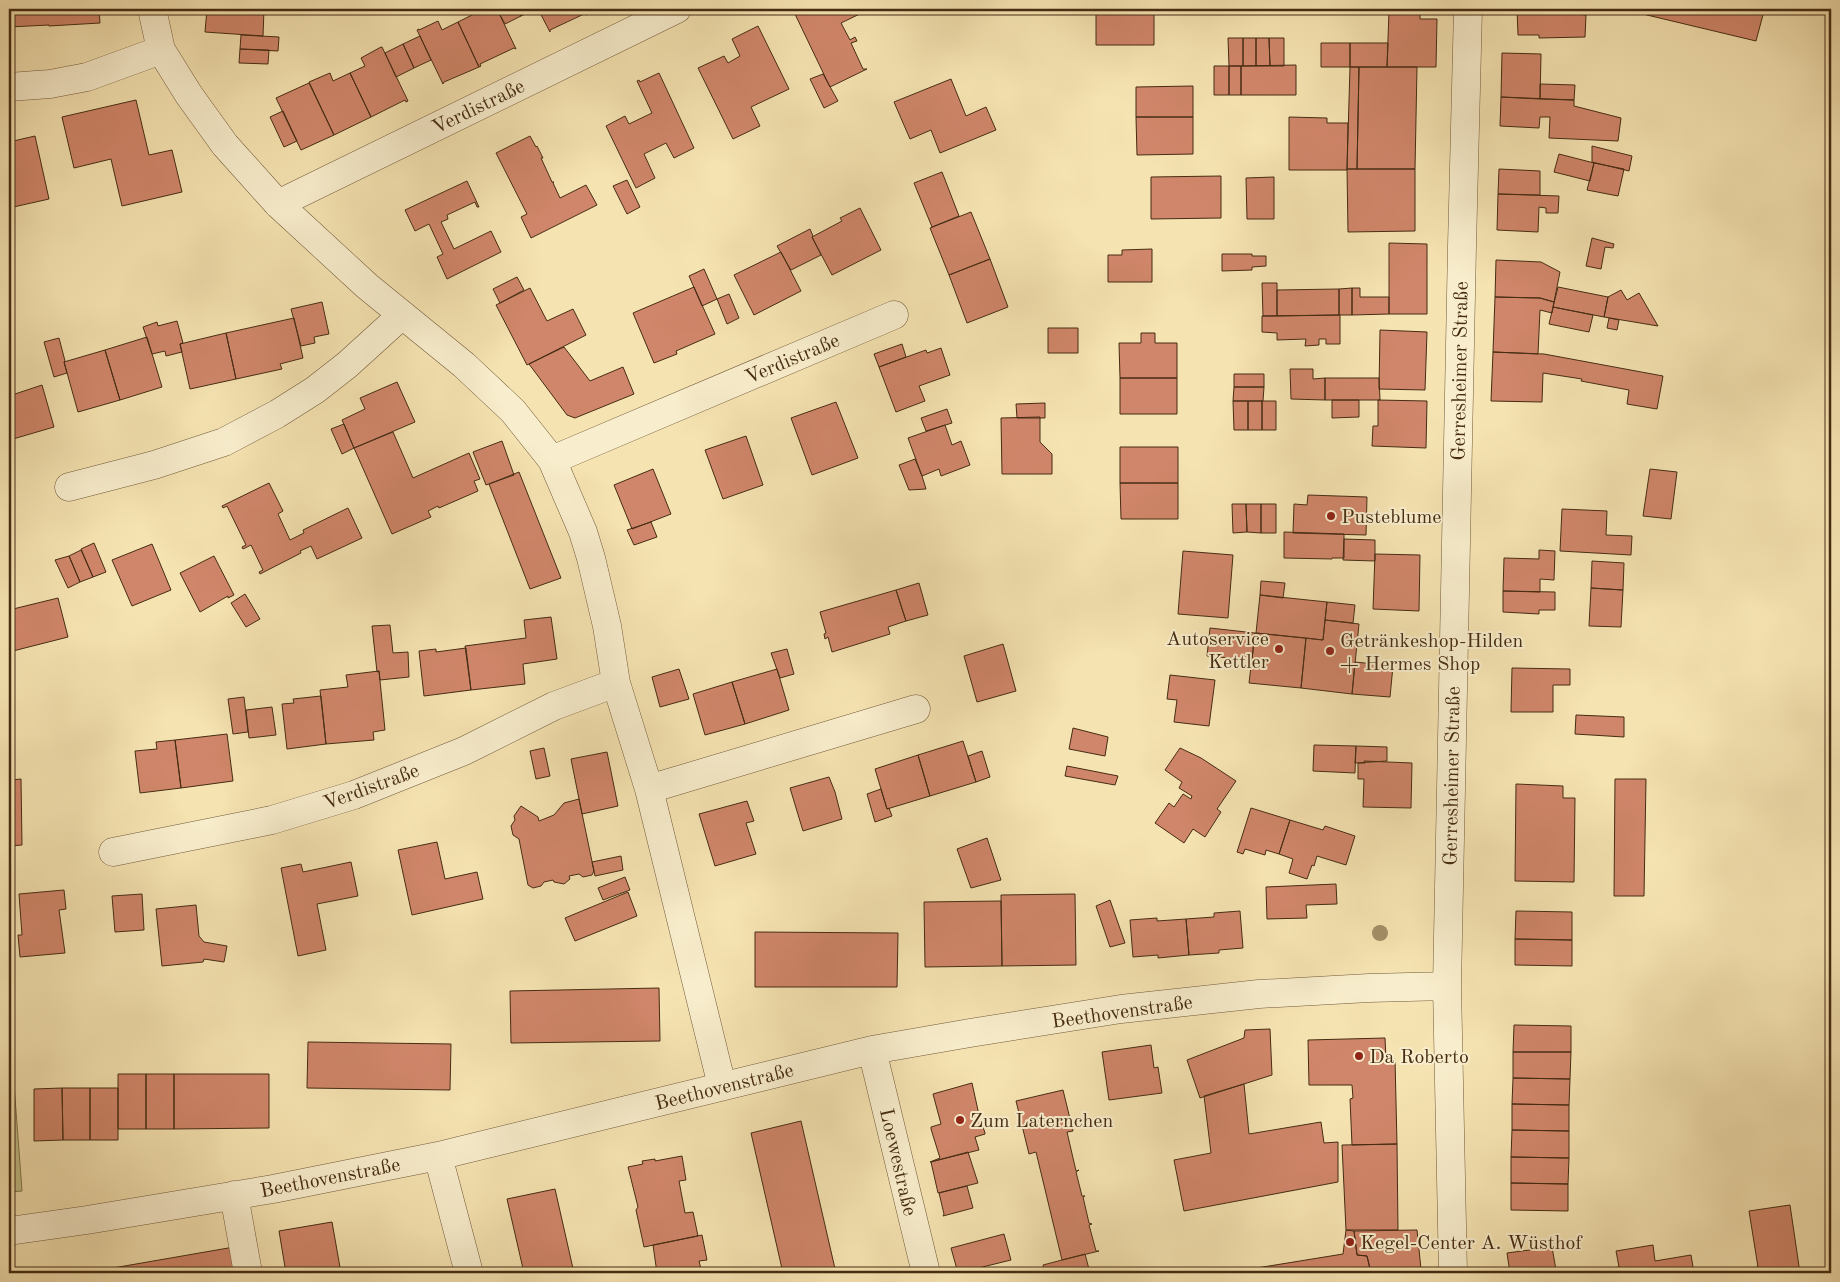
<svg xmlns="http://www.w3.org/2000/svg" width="1840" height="1282" font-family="'Old Standard TT',serif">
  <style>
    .green { fill: #c3c187; stroke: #84764d }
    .building { fill: #d0866a; stroke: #462c13 }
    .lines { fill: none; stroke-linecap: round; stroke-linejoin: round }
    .minor-casing { stroke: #725a3a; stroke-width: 29 }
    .minor { stroke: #f8edcc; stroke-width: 28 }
    .tree { fill: #a28f67 }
    .poi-dot { fill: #8f2418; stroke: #f8edcc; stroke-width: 2 }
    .labels { text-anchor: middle; stroke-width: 4; stroke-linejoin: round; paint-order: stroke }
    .street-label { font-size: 20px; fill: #462c13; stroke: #f8edcc }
    .poi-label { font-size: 20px; fill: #462c13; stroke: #f8edcc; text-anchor: start }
  </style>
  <rect width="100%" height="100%" fill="#f5e3b1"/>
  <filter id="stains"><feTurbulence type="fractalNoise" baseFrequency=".004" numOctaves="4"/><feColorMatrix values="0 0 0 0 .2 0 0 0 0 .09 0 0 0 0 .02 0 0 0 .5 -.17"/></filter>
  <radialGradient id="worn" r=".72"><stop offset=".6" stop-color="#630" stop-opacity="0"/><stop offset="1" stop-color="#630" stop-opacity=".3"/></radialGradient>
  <!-- green -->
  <path class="green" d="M9,1017l13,174 -13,1z"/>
  <!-- building -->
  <path class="building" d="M9,9h90l1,14 -51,3v-1l-40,2z
    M207,9h57l-1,27 -58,-4z
    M472,9h25l19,40 -2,-1 -34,16 1,2 -2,1 -21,-45 16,-8z
    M497,9h20l4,7 -16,8z
    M517,9h19l-15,7z
    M538,9h46l3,6 -3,-1 -34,16v2z
    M801,9h69l-29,14 9,17 5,-3 2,4 -6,2 12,26h4l-37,18 -36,-75z
    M1096,9h58v2h-58z
    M1368,9h50v3l-50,-1z
    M1517,9h60l-1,5 10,1 -1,22 -46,1v-3h-21z
    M1623,9h25l-1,6z
    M1648,9h106l10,2 -8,30 -109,-26z
    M1096,11h58v34h-58z
    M1389,11l31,1v7h17l-1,48h-49z
    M438,21l4,9 16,-8 21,45 -35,15 -1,2 -26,-54 2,-1v1z
    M758,26l31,63 -38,18 9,19 -27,13 -35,-71 26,-12 4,7 12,-7 -8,-17z
    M241,35l38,2 -1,14 -38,-2z
    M420,36l11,24 -17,8 -11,-24z
    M1228,38h15v28h-14z
    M1243,38h13v28h-13z
    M1256,38h13l1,28h-14z
    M1269,38h15v28h-14z
    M1321,43h29v24h-29z
    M1350,43h38l-1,24h-37z
    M403,44l11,24 -18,9 -11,-24z
    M381,47h1l26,54 -2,1 -1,-2 -34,17 -21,-44 15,-7 -4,-8z
    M240,49l29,1 -1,14 -29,-1z
    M1502,53l39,1 -1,45 -39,-2z
    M1296,65v30h-55v-29z
    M1214,66h15v29h-15z
    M1229,66h12v29h-12z
    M1350,67h9l-2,102h-10z
    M1359,67h58l-2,102h-58z
    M330,73l3,8 17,-8 21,44 -37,18 -25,-53z
    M659,73l35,75 -20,10 -8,-15 -22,11 11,24 -19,10 -30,-62 19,-10 4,8 23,-11 -15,-32 2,-1 1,2z
    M823,74l15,27 -14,7 -14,-29z
    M951,79l15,37 20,-9 10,23 -56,23 -9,-23 -21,9 -16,-37z
    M309,83l25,52 -33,15 -25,-52z
    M1540,84l35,1 -1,15 -34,-1z
    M1193,86v31h-57v-30z
    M1501,97l73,3v6l47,12 -3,23 -69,-3 1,-21h-10l-1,11 -39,-2z
    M136,100l13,55 23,-5 10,42 -60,14 -11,-47 -37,9 -12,-51z
    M283,111l14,30 -13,6 -14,-30z
    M1136,117h57v37l-56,1z
    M1289,117l38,1v5h21l-1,47h-58z
    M35,136l14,63 -40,9v-66z
    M530,136l6,11 1,-1 6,12h-2l11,24h2l-1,1 7,15 26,-13 11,20 -66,33 -10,-21 6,-3 -31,-61z
    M1592,146l40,10 -3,15 -37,-9z
    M1559,154l35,9 -4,18 -36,-9z
    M1594,163l30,6 -6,27 -31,-6z
    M1347,169h68v62l-67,1z
    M1499,169l41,2v24l-42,-1z
    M942,172l17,44 -27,11 -18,-44z
    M1221,176v42l-70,1v-42z
    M1274,177v42h-27l-1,-41z
    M627,180l13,27 -13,7 -14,-28z
    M467,181l12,26h-2l-2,-5 -28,13 1,4 -7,3 13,27 37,-18 10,21 -54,27 -10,-22 6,-3 -14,-30 -14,7 -10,-21z
    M1498,194l61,2 -1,17h-12v-5l-7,-1 -1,25 -41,-2z
    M860,208l21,42 -49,25 -20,-38 30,-16 -2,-3z
    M971,212l19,47 -41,16 -19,-47z
    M810,229l3,7 -1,1 9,18 -30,15 -14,-24z
    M1592,238l22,6 -1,4 -8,-1 -4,22 -15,-3z
    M1389,243l38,1v70h-38z
    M1152,249v33h-44v-27h14v-5z
    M781,252l20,39 -47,24 -20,-40z
    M1222,254h30v2h14v10l-14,1v3l-30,1z
    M990,259l18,48 -41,16 -18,-48z
    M1496,260l45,2 19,10 -6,30 -14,-4 -45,-1z
    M704,269l13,30 -15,7 -13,-30z
    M517,277l7,13 -24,13 -7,-14z
    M1262,283h15v33h-14z
    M694,287l21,47 -39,17 1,3 -23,9 -21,-50z
    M1558,287l50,10 -4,20 -51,-10z
    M530,288l17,33 26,-12 13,26 -59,30 -31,-60z
    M1352,288h8v9h29v17l-37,1z
    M1352,288v27h-13v-26z
    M1339,289v26l-62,1v-26z
    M1621,290l6,10 12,-7 19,33 -54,-9 4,-20z
    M729,294l10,24 -12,6 -10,-25z
    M1495,297l45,1 14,4 -2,11 -12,-3 -2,44 -45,-2z
    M322,302l7,32 -15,3 1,6 -14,3 -10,-37z
    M1553,307l40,8 -4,17 -40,-8z
    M1340,315v29h-14v-5h-7v6l-14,1 1,-7 -29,1v-7l-15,-1v-16z
    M294,318l9,40 -23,6 2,5 -46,10 -10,-46z
    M1609,318l10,2 -2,10 -10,-2z
    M177,321l6,22 -3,1 2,8 -16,4 -1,-5 -13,3 -9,-27 14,-5 1,4z
    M1048,328h30v25h-30z
    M1380,330l47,2 -2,58 -46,-1z
    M226,333l10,46 -46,10 -10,-45z
    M1141,333h14v10h22v35h-57l-1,-35h22z
    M147,337l15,50 -42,13 -15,-50z
    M59,338l6,23 -1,1 3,11 -13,4 -10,-35z
    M902,344l4,13 -27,10 -5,-13z
    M564,347l26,34 33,-14 11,27 -59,24 -8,-3 -38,-51z
    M941,348l9,27 -31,11 6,15 -29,11 -17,-45 47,-17 1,3z
    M105,350l15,50 -42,12 -14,-50z
    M1493,352l51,2 119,22 -6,33 -30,-5 2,-14 -48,-9 1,-2 -39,-6 -1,29 -51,-1z
    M1290,369h23v10l12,-1v22l-34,-1z
    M1234,374h30v13h-30z
    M1120,378h57v36h-57z
    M1325,378h54l1,22h-55z
    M397,382l18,40 -61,26 -12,-28 23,-11 -5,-11z
    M42,385l12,42 -41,12 -4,-13v-30z
    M1234,387h30l-1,14h-30z
    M1332,400h27v17l-27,1z
    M1378,400l49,1 -1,47 -54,-2 1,-20h5z
    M1233,401h15v29h-14z
    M1248,401h14v29h-14z
    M1262,401h14v29h-14z
    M836,402l22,56 -46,17 -21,-57z
    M1045,403v15h-28l-1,-14z
    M947,409l5,14 -26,8 -5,-13z
    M1040,417v25l12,12v20h-50l-1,-56z
    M344,424l10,24 -12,6 -11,-25z
    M945,425l7,20 9,-4 9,24 -29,11 -2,-7 -17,7 -14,-38z
    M393,432l20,46 56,-25 11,26 -6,2 4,10 -39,17 -1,-2 -10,5 3,6 -39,17 -38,-86z
    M746,436l17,49 -40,14 -18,-49z
    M502,441l12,34 -28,10 -13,-33z
    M1120,447h58v36h-58z
    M915,459l7,17 4,13 -17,1 -10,-25z
    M653,469l18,45 -39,15 -18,-44z
    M1650,469l27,3 -6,47 -28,-3z
    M519,472l42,106 -31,11 -41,-105z
    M269,483l14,28 -5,3 12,26 14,-7 -1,-3 45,-22 14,30 -45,21 -6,-13 -11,5 1,2 -41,21 -1,-2 4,-2 -12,-25 -8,4 -1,-2 4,-2 -19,-39 -4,2 -1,-2z
    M1120,483h58v36h-57z
    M1308,495l59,2 -1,38 -73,-2 1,-29 13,1z
    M1232,504h14l1,28 -14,1z
    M1246,504h15v29l-14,-1z
    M1261,504h15v29h-15z
    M1562,509l45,2 -1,24 26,1 -1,19 -71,-4z
    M651,522l6,15 -23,8 -7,-15z
    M1284,532l60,2v24h-12v1l-48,-1z
    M1344,539l31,1v21l-32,-1z
    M94,543l12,29 -13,5 -12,-28z
    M152,544l19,46 -39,16 -20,-46z
    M81,550l12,27 -13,5 -11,-26z
    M1539,550l16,1 -1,29 -14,-1v13l-37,-1 1,-33 35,1z
    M1183,551l50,4 -5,63 -50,-4z
    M1375,554l45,1 -1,56 -46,-2z
    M69,556l11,26 -12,6 -13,-28z
    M214,556l20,39 -6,3v-2l-28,16 -20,-39z
    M1592,561l32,2 -1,27 -32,-2z
    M1261,581l24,2 -2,15 -23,-3z
    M919,583l9,32 -22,6 -10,-31z
    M1591,588l32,2 -2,37 -32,-1z
    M896,590l10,31 -18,6 2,7 -58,18 -4,-15 -3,2 -1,-5 2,-1 -6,-21z
    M1503,591l52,1v18h-16v4l-36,-2z
    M245,594l15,25 -14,8 -15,-24z
    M1260,595l67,7 -4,38 -67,-7z
    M58,598l10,39 -59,15v-42z
    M1327,602l28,3 -2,18 -28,-3z
    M551,617l6,42 -34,5 2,20 -54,6 -6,-44 61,-8 -2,-18z
    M1325,620l34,4 -7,70 -51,-6 5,-50 17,2z
    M390,625l3,28 15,-1 1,25 -29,3 -1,-9 -2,1 -5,-46z
    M1210,628l45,5 -3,27 -45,-4z
    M1255,633l51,5 -5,50 -52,-5z
    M1003,644l13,47 -39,11 -13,-46z
    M466,648l5,42 -47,6 -5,-45 17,-2v3z
    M787,649l7,25 -14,4 -9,-25z
    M1355,662l38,4 -3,31 -38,-3z
    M1512,668l58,1v16h-17v27h-42z
    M679,669l10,30 -29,8 -8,-30z
    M777,669l12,41 -44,14 -13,-42z
    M379,671l6,59 -12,2 1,8 -48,4 -6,-54 28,-3 -2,-12z
    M1170,675l45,5 -6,46 -35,-4 3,-22 -10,-1z
    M732,682l13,42 -40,11 -12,-41z
    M321,696l5,48 -39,5 -5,-45 12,-1 -1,-4z
    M244,697l4,35 -15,2 -5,-35z
    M272,707l4,28 -27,3 -3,-28z
    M1576,715l48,2v20l-49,-3z
    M1073,728l35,9 -3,19 -36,-7z
    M227,734l6,47 -52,7 -6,-48z
    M175,740l6,48 -41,5 -5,-42 22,-2 -1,-7z
    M9,741h1l1,39 10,-1 1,66 -13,1z
    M963,741l13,41 -46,14 -12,-41z
    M1314,745l42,1 -1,27 -42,-2z
    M1356,746l31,1v14l-32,2z
    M544,748l6,28 -14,3 -6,-28z
    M1180,748l21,10 35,23 -19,28 4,3 -16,25 -12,-8 -9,14 -29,-20 14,-20 5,4 9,-13 8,5 1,-3 -13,-8 3,-6 -17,-12z
    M982,751l8,26 -14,5 -8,-26z
    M607,752l11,54 -36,8 -11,-55z
    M918,755l12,41 -43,13 -12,-40z
    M1364,761l48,2 -1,45 -48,-1 1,-28h-6v-16h7z
    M1067,766l51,10 -3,9 -50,-9z
    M829,777l6,15 7,27 -39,12 -13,-43z
    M1615,779h31l-2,117h-30z
    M1516,784l47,2v12h12l-1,84 -59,-1z
    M881,789l6,20 2,-1 3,8 -17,6 -8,-28z
    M579,799l15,72 -2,4 -9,2 -4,-3 -10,2 1,3 -6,5 -10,-2 -1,-2 -9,2 -3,4 -8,2 -5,-3 -9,-46 -6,-4 -2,-9 4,-6 -1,-4 7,-10 17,11 1,4 15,-6 10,-12z
    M747,801l7,20 -8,2 10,31 -41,12 -16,-52z
    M1251,808l39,12 -11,34 -13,-4 -1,5 -20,-6 -2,5 -6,-2z
    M1290,820l33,10 2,-4 30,10 -9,29 -29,-9 -3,10 -2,-1 -5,14 -18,-6 4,-14 -14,-5z
    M987,838l14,42 -30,8 -14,-39z
    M437,842l8,37 32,-7 6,27 -71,16 -14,-65z
    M621,856l2,14 -28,6 -3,-14z
    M351,862l7,34 -41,8 9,46 -28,6 -17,-88 20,-4 2,8z
    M625,877l5,13 -27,10 -5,-12z
    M1336,884l1,20 -31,1 1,13 -40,1 -1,-32z
    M64,890l2,19 -7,1 6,43 -45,4 -2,-22h4l-3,-41z
    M628,892l9,24 -62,25 -10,-23z
    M142,894l2,36 -29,2 -3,-36z
    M1075,894l1,71 -74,1 -1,-71z
    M1110,900l15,43 -15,4 -14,-41z
    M1001,901l1,65 -77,1 -1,-65z
    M196,905l3,31 5,6 23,4 -3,16 -20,-3 -1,3 -41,4 -6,-57z
    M1240,911l3,37 -24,2v3l-30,2 -3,-36 28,-2v-4z
    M1516,911l56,1v28l-57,-1z
    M1157,918v3l29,-2 3,36 -31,3v-3l-25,2 -3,-37z
    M755,932l143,1 -1,54h-142z
    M1515,939l57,1v26l-57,-1z
    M659,988l1,53 -149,2 -1,-52z
    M1514,1025l57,1v26h-58z
    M1270,1029l2,46 -72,23 -13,-38 57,-22 1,-8z
    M1385,1038l1,21h9l2,85 -45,1 -2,-46 3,-1 -1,-13h-43l-1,-45z
    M308,1042l143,2 -1,46 -143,-2z
    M1151,1045l3,23 4,-1 4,26 -53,7 -7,-48z
    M1513,1052h58l-1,27 -57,-1z
    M118,1074h28v55h-28z
    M146,1074h28v55h-28z
    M174,1074h95v54l-95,1z
    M1513,1078l57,1 -1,26 -57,-1z
    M972,1083l7,32 6,18v1l-10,3 4,13 -49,12 10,-4 -9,-29v-2l10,-3 -8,-30z
    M1244,1084l5,50 72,-12 3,21 14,-1v40l-154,29 -10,-51 37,-7 -7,-57z
    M62,1088h28v52h-27z
    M62,1088l1,52 -29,1v-52z
    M90,1088h28v52h-28z
    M1063,1090l10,41 -6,1 9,39 3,-1 -3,2 6,24h3l-2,1 6,26 3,1 -3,1 7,26h3l-37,9 -26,-108 -7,2 -13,-53z
    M1512,1104l57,1v26l-57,-1z
    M801,1121l35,152h-53l-32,-140z
    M1512,1130l57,1v27l-58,-1z
    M1397,1144l1,86h-52l-4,-85z
    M968,1152l10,31 -40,10 -7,-31z
    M682,1156l4,24 -7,1 6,32 8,-1 5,24 -54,11 -8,-37 2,-3 -10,-40 15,-3 -1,-3 13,-2v2z
    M1511,1157l58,1 -1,26 -57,-1z
    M1511,1183l57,1v27l-57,-1z
    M967,1186l6,22 -30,8 1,-2 -5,-21z
    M555,1189l19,84h-50l-17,-74z
    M1790,1205l10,68h-83l41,-6 -9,-56z
    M332,1222l9,51h-55l-7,-42z
    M1346,1230l8,1 3,24 10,1 4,17h-145l117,-19z
    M1417,1230l4,39 -29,4h-21l-4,-17 -10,-1 -3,-24z
    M1004,1234l7,26 -53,13 -7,-25z
    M702,1235l5,25 -8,1 3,12h-45l-4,-28z
    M1653,1245l2,16 36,-6 3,18h-116l41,-6 -3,-16z
    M234,1247l4,26h-124l-1,-5z
    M1552,1247l4,23 14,-2 1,5h-61l-3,-20z
    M1085,1254l5,19h-45l-2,-8z
    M1421,1269l1,4h-30z"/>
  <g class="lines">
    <defs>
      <path id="minor" d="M152,9l9,41 28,45 36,50 53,59 89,82 97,79 49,46 39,49 31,72 8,26 16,68 9,57 33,106 73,297
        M9,87l41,-3 37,-7 74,-27
        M278,204l399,-195
        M552,460l342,-145
        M69,487l85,-22 70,-23 53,-28 38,-24 32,-25 55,-50
        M649,789l267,-80
        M113,852l159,-32 82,-25 110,-44 90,-45 62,-23
        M872,1050l54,223
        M438,1156l31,117
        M234,1195l14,78
        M9,1231l78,-11 186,-31 165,-33 434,-106 98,-17 151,-24 138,-15 110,-6 78,-2
        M1453,1273l-6,-287 15,-740 6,-237"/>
    </defs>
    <!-- minor casing -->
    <use href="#minor" class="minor-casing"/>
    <!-- minor -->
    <use href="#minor" class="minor"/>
  </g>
  <!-- trees -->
  <circle class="tree" cx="1380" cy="933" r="8"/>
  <!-- markers -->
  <g class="poi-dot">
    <circle cx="1331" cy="516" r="5"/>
    <circle cx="1279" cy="649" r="5"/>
    <circle cx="1330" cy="651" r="5"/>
    <circle cx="1359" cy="1056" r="5"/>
    <circle cx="960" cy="1120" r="5"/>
    <circle cx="1350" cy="1242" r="5"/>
  </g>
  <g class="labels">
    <!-- street labels -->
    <g class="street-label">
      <text transform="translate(478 106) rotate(-26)" y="7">Verdistraße</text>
      <text transform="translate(792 358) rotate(-23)" y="7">Verdistraße</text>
      <text transform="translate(1459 371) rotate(-89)" y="7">Gerresheimer Straße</text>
      <text transform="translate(1451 776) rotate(-89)" y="7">Gerresheimer Straße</text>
      <text transform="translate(371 786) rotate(-20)" y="7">Verdistraße</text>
      <text transform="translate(1122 1011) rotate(-8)" y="7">Beethovenstraße</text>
      <text transform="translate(724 1086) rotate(-14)" y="7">Beethovenstraße</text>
      <text transform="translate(899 1162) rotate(77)" y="7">Loewestraße</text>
      <text transform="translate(330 1177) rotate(-11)" y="7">Beethovenstraße</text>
    </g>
    <!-- poi labels -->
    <g class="poi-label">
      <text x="1341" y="523">Pusteblume</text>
      <text x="1269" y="645" text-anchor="end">Autoservice<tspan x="1269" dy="23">Kettler</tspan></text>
      <text x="1340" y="647">Getränkeshop-Hilden<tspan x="1340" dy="23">+ Hermes Shop</tspan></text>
      <text x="1369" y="1063">Da Roberto</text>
      <text x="970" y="1127">Zum Laternchen</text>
      <text x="1360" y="1249">Kegel-Center A. Wüsthof</text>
    </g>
  </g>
  <!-- margin -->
  <rect width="1840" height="1282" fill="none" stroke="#f5e3b1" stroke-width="30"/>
  <rect x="10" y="10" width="1820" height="1262" fill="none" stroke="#462c13" stroke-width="2.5"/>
  <rect x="15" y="15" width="1810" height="1252" fill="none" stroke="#462c13"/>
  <rect width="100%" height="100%" filter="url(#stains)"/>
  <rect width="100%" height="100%" fill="url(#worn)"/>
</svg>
